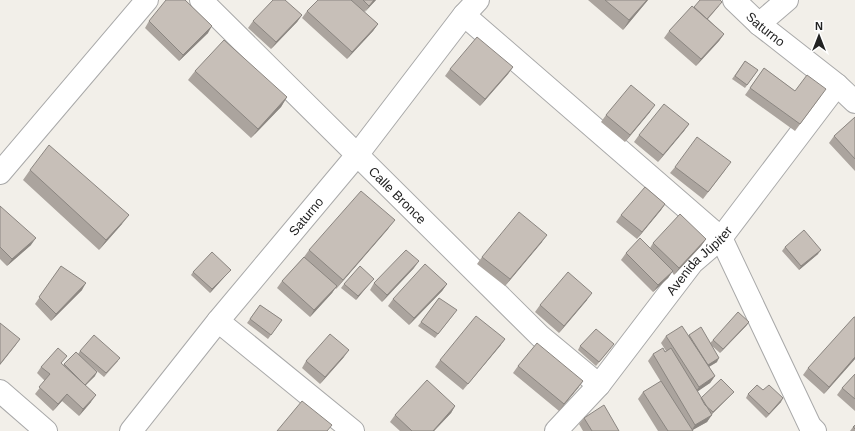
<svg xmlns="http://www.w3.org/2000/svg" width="855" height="431" font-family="Helvetica,sans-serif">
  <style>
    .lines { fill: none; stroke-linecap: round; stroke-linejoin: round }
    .minor-casing { stroke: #a9a9a9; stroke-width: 24 }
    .minor { stroke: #fff; stroke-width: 22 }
    .wall { fill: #aba49e }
    .shaded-wall { fill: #8b8681 }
    .building { fill: #c7bfb8; stroke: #8b8681 }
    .labels { text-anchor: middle; stroke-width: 3; stroke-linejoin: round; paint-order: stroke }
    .street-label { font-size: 13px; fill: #222; stroke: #fff }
  </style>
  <rect width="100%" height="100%" fill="#f2efe9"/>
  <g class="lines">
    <defs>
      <g id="minor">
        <path id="s1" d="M201,0l339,336 59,49"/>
        <path id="s2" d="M734,0l25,24 78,61 18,17"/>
        <path d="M464,15l257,223 89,188 5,5"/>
        <path d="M759,24l28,-24"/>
        <path d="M0,173l147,-173"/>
        <path d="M218,321l135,110"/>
        <path d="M0,391l46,40"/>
        <path id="s3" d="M131,431l87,-110 139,-166 107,-140 14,-15"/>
        <path id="s4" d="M556,431l43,-46 93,-122 29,-25 116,-153"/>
      </g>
    </defs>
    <!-- minor casing -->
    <use href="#minor" class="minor-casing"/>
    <!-- minor -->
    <use href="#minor" class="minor"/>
  </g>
  <!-- wall -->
  <path class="wall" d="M318,0h58l-12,12 14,12 -5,7 -26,28 -45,-41 5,-7z
    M588,0h60l-25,30z
    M719,6l-11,13 16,15 -5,7 -23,25 -32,-28 5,-7 25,-24z
    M302,15l-5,7 -26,27 -23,-21 5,-7z
    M149,21l59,12 -29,28 -34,-33z
    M745,61l13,9 -13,18 -13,-9z
    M513,67l-5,7 -28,32 -35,-30 5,-7z
    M764,68l31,23 26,5 -26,35 -50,-36z
    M195,71l92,26 -6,10 -30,31 -63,-58z
    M650,112l-25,30 -24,-20 5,-7z
    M855,117v54l-26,-28 5,-7z
    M689,124l-5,7 -26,31 -24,-20 5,-7z
    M675,167l51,2 -23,30 -33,-26z
    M30,170l92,54 -23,26 -76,-70z
    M665,204l-4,6 -24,29 -21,-17 5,-7z
    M0,206l31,39 -24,21 -7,-7z
    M388,229l-52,60 -1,-1 -3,5 -22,24 -33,-29 5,-7 22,-24 5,-7z
    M706,239l-5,7 -27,29 -2,-3 -4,6 -15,14 -32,-32 5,-7 24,-5 3,-5z
    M542,242l-37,44 -28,-22 5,-7z
    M785,247l33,7 -19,16 -17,-19z
    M61,266l21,24 -31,31 -16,-17z
    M414,268l-32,34 -12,-12 4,-7z
    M231,270l-3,3 -18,20 -19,-18 2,-3z
    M371,282l-15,18 -15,-12 3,-4z
    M447,284l-5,7 -33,34 -21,-19 5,-7z
    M439,298l15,16 -19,24 -17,-12z
    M587,300l-28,33 -24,-21 5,-7z
    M260,305l22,15 -14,19 -21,-16z
    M855,317v42l-31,35 -21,-19 5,-7z
    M749,322l-3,4 -26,27 -9,-8 6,17 -8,5 6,9 -5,7 -13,8 4,7 33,-6 -23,23 -4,7 -15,8 1,1h-35l-20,-32 5,-7 18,-10 -13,-21 5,-7 12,-2 1,-1 -5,-8 5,-7h22l1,-1 21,8 3,-3z
    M505,339l-5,7 -37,44 -28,-23 5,-7z
    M580,346l31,2 -15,18 -18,-16z
    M80,351l38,10 -14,16 -18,-15 9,14 -10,9 6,17 -12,14 -17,-15 -9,10 -18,-17 10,-13 -8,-8 4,-6 21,-3 1,1 15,-11z
    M344,357l-24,27 -18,-16 4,-7z
    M518,366l65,15 -5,7 -19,23 -46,-38z
    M855,374v37l-18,-16 5,-7z
    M763,390l18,12 -15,16 -20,-20 2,-4z
    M455,406l-4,7 -17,18h-34l-10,-9 5,-7z
    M584,418l35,13h-36l-4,-7z
    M855,425v6h-5l3,-4z"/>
  <!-- shaded-wall -->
  <path class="shaded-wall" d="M374,0h2l-12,13 5,-7z
    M647,0h1l-25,30 6,-10z
    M302,15l-5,7 -26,27 5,-7z
    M378,24l-5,7 -26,28 5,-7z
    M212,26l-4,7 -29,28 4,-6z
    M724,34l-5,7 -23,25 5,-7z
    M513,67l-5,7 -28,32 5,-7z
    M287,97l-6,10 -30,31 7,-9z
    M655,105l-5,7 -25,30 5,-7z
    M689,124l-5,7 -26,31 5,-7z
    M665,204l-4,6 -24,29 5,-7z
    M129,215l-7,9 -23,26 7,-10z
    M395,220l-7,9 -52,60 7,-9z
    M547,235l-5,7 -37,44 5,-7z
    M36,238l-5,7 -24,21 5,-7z
    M706,239l-5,7 -27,29 5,-7z
    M821,250l-3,4 -19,16 2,-4z
    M419,261l-5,7 -32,34 5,-7z
    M231,270l-3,3 -18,20 2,-4z
    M673,271l-5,7 -15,14 5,-7z
    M374,279l-3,3 -15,18 2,-4z
    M86,283l-4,7 -31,31 5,-7z
    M447,284l-5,7 -33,34 5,-7z
    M337,286l-5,7 -22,24 4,-7z
    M592,293l-5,7 -28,33 5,-7z
    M749,322l-3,4 -26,27 3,-4z
    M20,339l-5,7 -15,19v-1z
    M505,339l-5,7 -37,44 5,-6z
    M349,350l-5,7 -24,27 5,-7z
    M855,357v2l-31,35 5,-7z
    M719,358l-2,4 -12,7 2,-4z
    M97,372l-2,4 -13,13 3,-4z
    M715,376l-5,7 -16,11 5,-7z
    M583,381l-5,7 -19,23 5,-7z
    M734,392l-24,24 3,-4z
    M67,394l-5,7 -9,10 5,-7z
    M96,395l-5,7 -12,14 4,-7z
    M783,398l-2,4 -15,16 3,-4z
    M455,406l-4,7 -17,18h-1z
    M712,415l-5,7 -16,9 4,-6z"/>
  <!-- building -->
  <path class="building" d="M166,0h19l27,26 -29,29 -34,-34z
    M273,0h12l17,15 -26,27 -23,-21z
    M318,0h33l27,24 -26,28 -45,-41z
    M363,0h11l-5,6z
    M605,0h42l-18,20z
    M700,0h20l2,2 -15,17 -13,-12z
    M692,6l32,28 -23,25 -32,-28z
    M477,37l36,30 -28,32 -35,-30z
    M224,40l63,57 -29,32 -63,-58z
    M745,61l13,9 -11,15 -12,-9z
    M764,68l31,23 12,-16 19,14 -26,35 -50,-36z
    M631,85l24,20 -25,30 -24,-20z
    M664,104l25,20 -26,31 -24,-20z
    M855,117v42l-21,-23z
    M697,137l34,25 -23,30 -33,-25z
    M49,145l80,70 -23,25 -76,-70z
    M645,187l20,17 -23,28 -21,-17z
    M361,191l34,29 -52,60 -34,-30z
    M0,206l36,32 -24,21 -12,-12z
    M519,212l28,23 -37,44 -28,-22z
    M680,214l26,25 -27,29 -26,-25z
    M804,230l17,20 -20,16 -16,-19z
    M640,238l33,33 -15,14 -32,-32z
    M406,250l13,11 -32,34 -13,-12z
    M212,252l19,18 -19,19 -19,-17z
    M304,257l33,29 -23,24 -32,-29z
    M425,264l22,20 -33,34 -21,-19z
    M61,266l25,17 -30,31 -17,-17z
    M360,266l14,13 -16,17 -14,-12z
    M568,272l24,21 -28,33 -24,-21z
    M439,298l18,12 -19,24 -17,-12z
    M260,305l22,15 -11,15 -21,-16z
    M738,312l11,10 -26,27 -10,-9z
    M476,316l29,23 -37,45 -28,-24z
    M854,317h1v40l-26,30 -21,-19z
    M0,323l20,16 -20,25z
    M682,326l33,50 -16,11 -33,-51z
    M701,327l18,31 -11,7 -19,-30z
    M596,329l18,15 -15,18 -19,-16z
    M330,334l19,16 -24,27 -19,-16z
    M94,335l26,23 -14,15 -26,-22z
    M537,343l46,38 -19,23 -46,-38z
    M58,348l9,8 -6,7 35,32 -13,14 -16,-15 -9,10 -19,-17 11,-13 -9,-7z
    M663,348l2,4 6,-4 41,67 -17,10 -42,-71z
    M76,352l21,20 -12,13 -21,-21z
    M855,374v25l-13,-11z
    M721,379l13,13 -21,20 -8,-7 -4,-7z
    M427,380l28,26 -22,25h-21l-17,-16z
    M661,381l32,50h-25l-25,-39z
    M757,385l6,5 6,-5 14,13 -14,16 -21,-20z
    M302,401l30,24 -5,6h-50z
    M604,405l15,26h-27l-8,-13z
    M855,425v4l-2,-2z"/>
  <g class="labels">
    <!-- street labels -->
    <g class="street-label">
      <text dy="5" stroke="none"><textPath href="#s2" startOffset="43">Saturno</textPath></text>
      <text dy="5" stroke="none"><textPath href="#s1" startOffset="277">Calle Bronce</textPath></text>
      <text dy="5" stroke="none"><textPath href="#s3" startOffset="277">Saturno</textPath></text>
      <text dy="5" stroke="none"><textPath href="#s4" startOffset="223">Avenida Júpiter</textPath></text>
    </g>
  </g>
  <!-- north arrow -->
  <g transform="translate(819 36)" stroke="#ffffff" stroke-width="3" paint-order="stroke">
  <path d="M0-3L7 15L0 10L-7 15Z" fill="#222222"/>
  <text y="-6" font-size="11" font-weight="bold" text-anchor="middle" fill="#222222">N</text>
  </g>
</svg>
